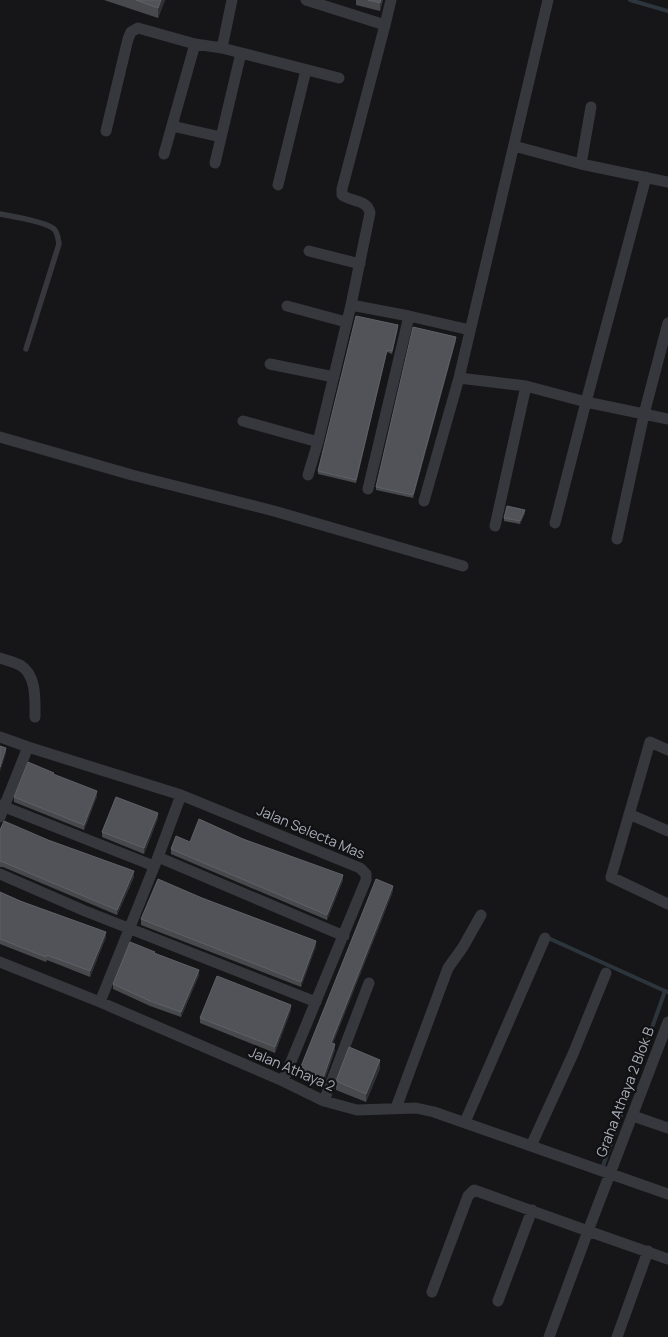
<svg xmlns="http://www.w3.org/2000/svg" width="668" height="1337" font-family="Manrope,sans-serif">
  <style>
    .lines { fill: none; stroke-linecap: round; stroke-linejoin: round }
    .stream { stroke: #2c353c; stroke-width: 4 }
    .service { stroke: #37383d; stroke-width: 5.5 }
    .minor { stroke: #37383d; stroke-width: 11 }
    .wall { fill: #47494d }
    .shaded-wall { fill: #2f3033 }
    .building { fill: #525359; stroke: #5f6168 }
    .labels { text-anchor: middle; stroke-width: 4.5; stroke-linejoin: round; paint-order: stroke }
    .street-label { font-size: 14px; fill: #a8adb8; stroke: #111113 }
  </style>
  <rect width="100%" height="100%" fill="#161618"/>
  <g class="lines">
    <!-- stream -->
    <path class="stream" d="M630,0l38,11
      M546,937l119,54
      M648,1039l17,-48 3,1
      M603,1166l37,-105"/>
    <!-- service -->
    <path class="service" d="M0,214c11,2 47,8 54,15 4,4 4,10 5,15l-33,105"/>
    <!-- minor -->
    <path class="minor" d="M232,0l-10,48 117,30
      M306,0l79,25 6,-25
      M172,126l49,11
      M106,131l22,-92 3,-7 7,-4 57,16 27,4
      M514,146l67,18 87,18
      M164,154l31,-110
      M215,163l26,-110
      M581,164l10,-57
      M646,177l-60,225 58,12 24,-91
      M278,185l28,-115
      M309,251l51,13
      M351,305l58,11 61,14
      M287,306l59,16
      M270,364l64,13
      M459,378l67,8 60,16 -31,121
      M243,421l75,21
      M0,437l132,38 142,36 189,55
      M308,475l10,-33 33,-137 19,-92c-3,-14 -19,-11 -28,-18v-6l43,-164
      M368,489l41,-173
      M424,501l35,-123 89,-378
      M495,526l31,-140
      M617,539l27,-125 24,5
      M0,658c6,2 14,4 20,7 17,10 15,35 15,52
      M0,737l28,10
      M668,750l-18,-8 -39,135 57,27
      M181,795l179,73 6,6v6l-83,201
      M0,805l154,61
      M629,814l39,17
      M0,817l28,-70 153,48 -23,62 -58,145
      M158,857l186,79
      M0,874l85,37 231,91
      M0,962l100,40 183,79 41,20 33,9 59,-2 18,4 234,82
      M324,1101l45,-118
      M396,1108l52,-140 15,-21 18,-32
      M633,1116l35,12
      M465,1122l80,-184
      M531,1146l42,-92 33,-81
      M432,1292l36,-96 6,-6 114,41 80,-209
      M498,1301l34,-91
      M549,1337l39,-106 80,28
      M617,1337l31,-86"/>
  </g>
  <!-- wall -->
  <path class="wall" d="M104,0h61l-7,18z
    M356,0h27l-3,11 -24,-6z
    M398,328l-6,26 -5,-2 -31,131 -38,-9v-3z
    M456,340l-43,158 -37,-8v-3z
    M525,513l-5,11 -16,-3v-3z
    M97,796l-13,34 -70,-28v-5z
    M158,818l-14,36 -42,-17v-5z
    M0,830l48,10 86,37 -17,38 -114,-48h-3z
    M243,839l100,41 -16,40 -156,-66v-5l19,-7z
    M393,891l-60,152 2,7 -12,34 -23,-9v-6z
    M0,892l106,45 -16,40 -43,-17 -1,2 -46,-18z
    M202,898l114,48 -15,41 -160,-62v-6z
    M155,953l44,22 -18,42 -31,-11 -37,-17v-5z
    M291,1010l-16,43 -75,-30v-5z
    M380,1068l-14,34 -30,-12v-9z"/>
  <!-- shaded-wall -->
  <path class="shaded-wall" d="M161,0h4l-7,18v-10z
    M381,0h2l-3,11v-8z
    M456,337v3l-43,158v-3z
    M387,350v2l-31,131v-3z
    M525,510v3l-5,11v-3z
    M6,748v5l-6,19v-5z
    M97,791v5l-13,34v-5z
    M158,813v5l-14,36v-6z
    M134,871v6l-17,38v-5z
    M343,875v5l-16,40v-5z
    M393,886v5l-62,157v-5z
    M106,932v5l-16,40v-6z
    M316,941v5l-15,41v-5z
    M199,970v5l-18,42v-5z
    M291,1005v5l-16,43v-6z
    M335,1044v6l-12,34v-6z
    M380,1060v8l-14,34v-8z"/>
  <!-- building -->
  <path class="building" d="M136,0h25l-3,8z
    M368,0h13l-1,3z
    M356,316l42,9 -6,26 -5,-1 -31,130 -38,-9z
    M413,327l43,10 -43,158 -37,-8z
    M507,506l18,4 -5,11 -16,-3z
    M0,746l6,2 -6,19z
    M28,762l26,11 -1,1 44,17 -13,34 -70,-28z
    M116,797l42,16 -14,35 -42,-16z
    M199,819l44,20 100,36 -16,40 -156,-66 5,-13 14,6z
    M4,821l44,19 86,31 -17,39 -114,-48 -3,-1v-31z
    M158,879l44,19 114,43 -15,41 -160,-63z
    M376,879l17,7 -62,157 4,1 -12,34 -23,-9z
    M0,892l20,9 86,31 -16,39 -43,-16 -1,2 -46,-18z
    M130,942l25,10 -1,1 45,17 -18,42 -31,-11 -37,-17z
    M217,976l74,29 -16,42 -75,-29z
    M349,1047l31,13 -14,34 -30,-13z"/>
  <g class="labels">
    <!-- street labels -->
    <g class="street-label">
      <text transform="translate(311 832) rotate(23)" y="5">Jalan Selecta Mas</text>
      <text transform="translate(292 1069) rotate(23)" y="5">Jalan Athaya 2</text>
      <text transform="translate(625 1092) rotate(-69)" y="5">Graha Athaya 2 Blok B</text>
    </g>
  </g>
</svg>
